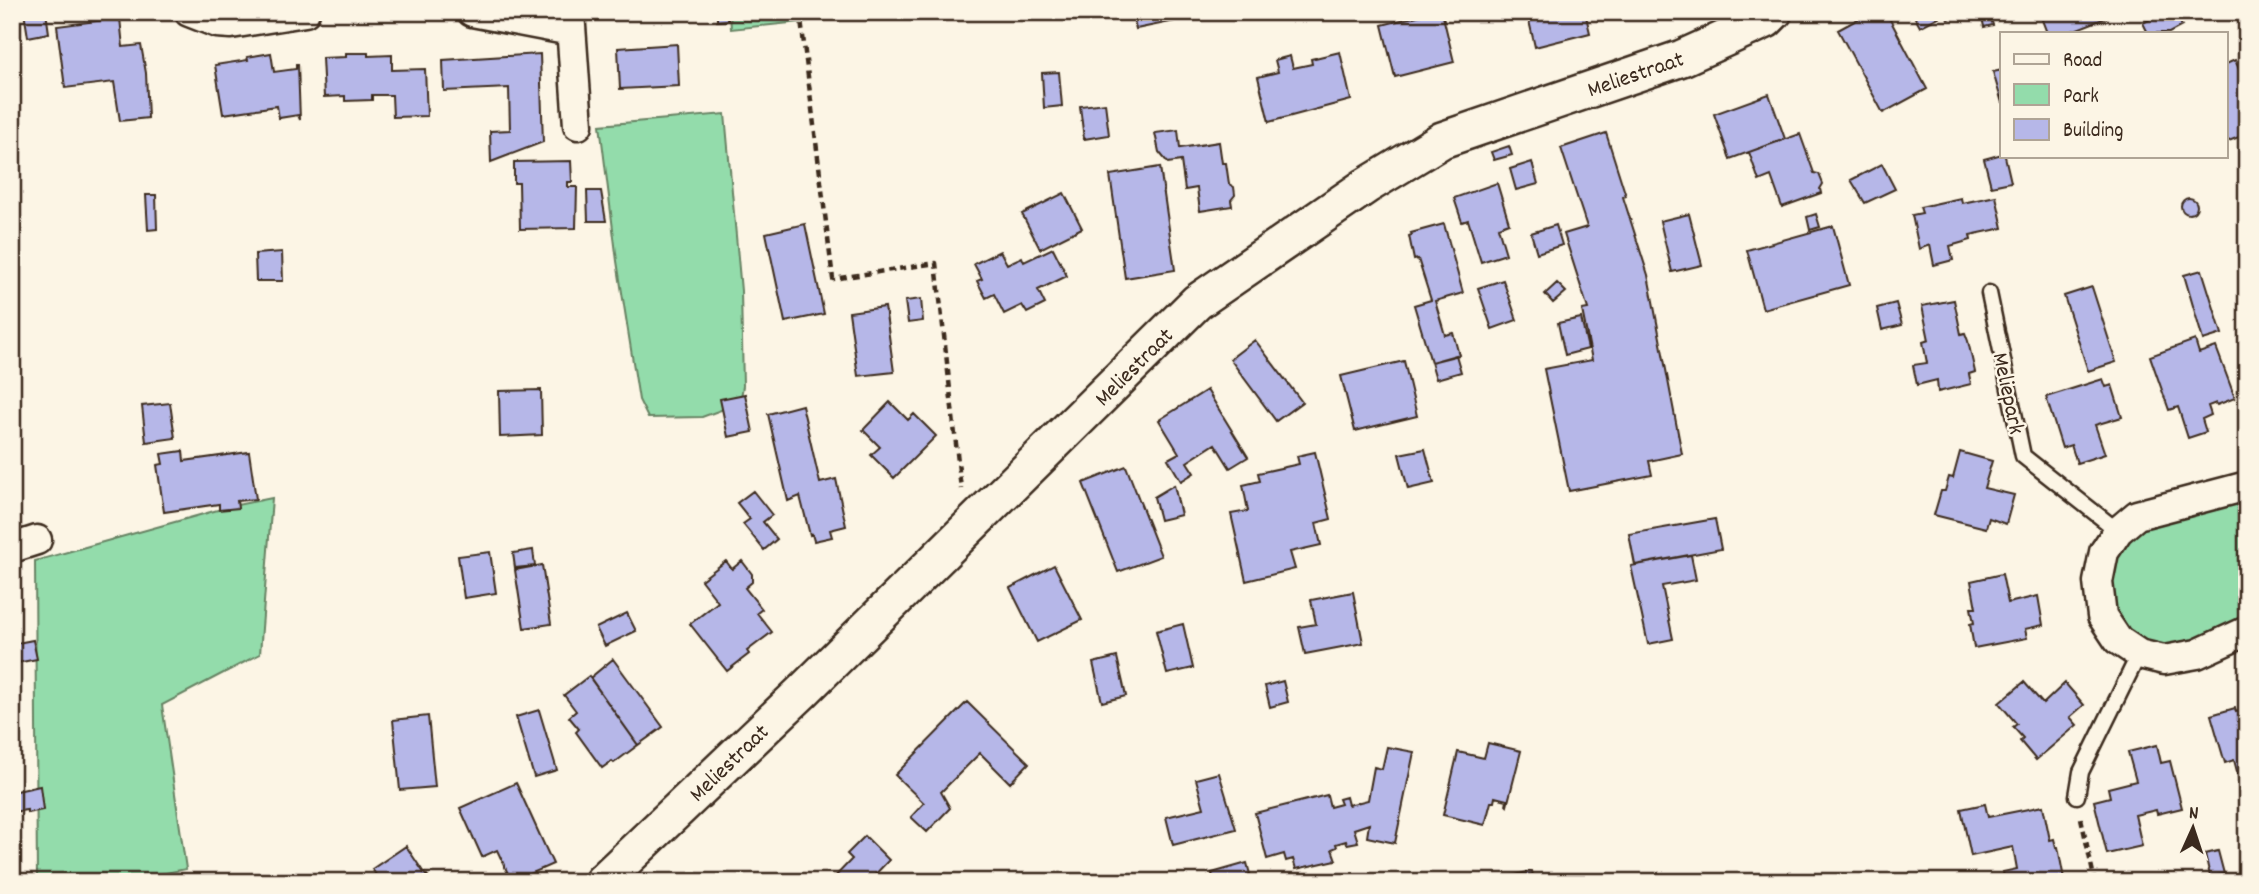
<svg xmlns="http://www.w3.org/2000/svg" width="2259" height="894" font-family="Dekko,sans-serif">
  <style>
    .green { fill: #93dcab; stroke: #678364; stroke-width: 2 }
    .building { fill: #b6b7e8; stroke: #3b2a1e; stroke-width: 2 }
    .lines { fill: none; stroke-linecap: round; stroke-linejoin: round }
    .service-casing { stroke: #3b2a1e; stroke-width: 19 }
    .minor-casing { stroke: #3b2a1e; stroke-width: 33 }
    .tertiary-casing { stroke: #3b2a1e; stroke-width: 40 }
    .path { stroke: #3b2a1e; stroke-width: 4.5; stroke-dasharray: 7 5; stroke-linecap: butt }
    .service { stroke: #fcf5e5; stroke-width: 14 }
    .minor { stroke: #fcf5e5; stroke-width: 28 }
    .tertiary { stroke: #fcf5e5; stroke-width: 35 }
    .labels { text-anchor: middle; stroke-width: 5; stroke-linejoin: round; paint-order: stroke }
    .street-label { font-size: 23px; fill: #3b2a1e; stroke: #fcf5e5 }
  </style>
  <rect width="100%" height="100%" fill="#fcf5e5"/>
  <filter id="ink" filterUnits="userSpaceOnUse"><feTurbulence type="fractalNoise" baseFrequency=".0143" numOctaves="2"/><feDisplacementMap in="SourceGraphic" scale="14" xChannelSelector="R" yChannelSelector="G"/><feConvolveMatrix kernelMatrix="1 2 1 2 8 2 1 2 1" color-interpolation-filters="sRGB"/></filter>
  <g filter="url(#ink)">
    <!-- green -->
    <path class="green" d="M730,12h167l-166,17z
      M725,114l16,177 2,95 -3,17 -38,14 -54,1 -9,-18 -22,-139 -17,-136z
      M2247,497v122l-55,25 -25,3 -25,-4 -15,-12 -17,-21 4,-55 26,-28z
      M272,498l-12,156 -98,51 24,164 -40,8 -3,5h-106l-2,-321 197,-55z"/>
    <!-- building -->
    <path class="building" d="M24,12h22l3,21 -21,4z
      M717,12h10l1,8 -11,1z
      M1132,12h41l2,9 -39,8z
      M1433,12h9l12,50 -59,15 -13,-52z
      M1527,12h58l5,21 -55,14z
      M1871,12h15l41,77 -44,24 -45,-83z
      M1912,12h49l-13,7 -2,-6 -26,14z
      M1981,12h28l-19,4 3,9 -9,2z
      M2039,12h71l1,4 -44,17h-20z
      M2153,12l5,4 6,-4h11l7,14 -13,7h-21l-5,-10 6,-3 -3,-4z
      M120,18l3,29 18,-2 5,28 2,45 -28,3 -6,-39 -49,6 -8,-62z
      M677,44l2,42 -59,3 -2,-41z
      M1340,52l11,48 -82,22 -11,-45 20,-5 -3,-12 15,-4 3,12 19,-4 -1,-5z
      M271,53l3,19 22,-3v-5h2l2,56 -2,-5 -19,3 -2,-12 -54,8 -8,-49 33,-5 -1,-3z
      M346,53h22v3l24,-1v15l33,-1 2,47 -34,1 -1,-22h-20v5l-27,1v-5l-21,1 -2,-39 24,-1z
      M540,54l3,88 -52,20 -1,-31 20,-1 -1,-42 -65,3 -1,-31z
      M2235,60l12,27v39l-2,1 2,7 -21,8v-78z
      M2002,70v33l-9,-31z
      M1059,72l3,34 -18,2 -2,-35z
      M1769,94l16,45 -55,20 -16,-45z
      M1105,103l4,32 -25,4 -4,-33z
      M12,121l9,5 -9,15z
      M1178,130l2,18 39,-6 3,21h4l3,21 5,3 1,8 -4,5 1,6 -32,5 -3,-23 -12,2 -4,-29 -13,2 -9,-11 -4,-19z
      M1606,133l20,63 -3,1 25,78 34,179 -33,7 3,14 -83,16 -25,-122 48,-9 -10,-50 6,-1 -24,-75 23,-7 -26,-79z
      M1800,134l14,39 5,1 4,10 -3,5 1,4 -39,14 -11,-31 -12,5 -10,-29z
      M1509,146l3,9 -18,5 -3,-8z
      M2002,154l3,2 6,26 -20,4 -7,-27z
      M571,161l1,21h-4v5h9l-1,41 -56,1 -1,-46h-5v-21z
      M1532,162l6,22 -22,6 -6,-21z
      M1882,164l13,25 -30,14 -14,-23z
      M1160,167l15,103 -50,8 -15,-103z
      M1497,183l12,40 -11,4 8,27 -25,8 -13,-42 -6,2 -8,-24z
      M587,191h14l5,30h-18z
      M1064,193l18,35 -42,21 -18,-35z
      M146,195h10l1,34 -9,1z
      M1996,196l7,32 -33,7 1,5 -21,6 3,14 -19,5 -4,-20 -11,4 -7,-34 10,-2 -2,-6 41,-9 1,5z
      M2181 206a8 8 0 1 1 16 0a8 8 0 1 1-16 0Z
      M1689,214l13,51 -30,7 -12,-51z
      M1816,214l4,13 -10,3 -3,-13z
      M805,224l19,90 -39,8 -19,-89z
      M1444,224l19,69 -28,8 10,34 8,-2 6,22 -28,7 -17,-57 17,-5 -13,-41 -4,1 -5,-24 3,-1 -1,-2z
      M1556,225l6,20 -25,8 -6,-20z
      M1833,226l16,59 -86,24 -16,-59z
      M1053,248l14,28 -29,14 7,14 -18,9 -5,-8 -18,9 -10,-20 -8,4 -9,-17 5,-2 -8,-15 26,-13 7,13 15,-7 2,5z
      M282,252l1,29h-27l-1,-27z
      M2202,270l20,64 -19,6 -19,-65z
      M1503,280l14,40 -25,9 -14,-41z
      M1557,283l9,9 -13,11 -8,-9z
      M2092,287l24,75 -28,9 -24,-75z
      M921,299l2,22 -15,2 -3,-22z
      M1954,300l7,34 4,-1 3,8 7,31 -6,2 2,10 -33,8 -1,-12 -20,5 -4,-20 14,-2 -4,-21 6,-2 -7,-34z
      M1896,303l6,22 -20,5 -5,-22z
      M885,307l9,65 -36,4 -9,-64z
      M1581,318l7,31 -23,6 -7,-32z
      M1255,340l47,62 -26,19 -46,-62z
      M2195,340l4,13 17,-6 19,51 -18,7 -1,-2 -8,3 3,9 -9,4 4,13 -18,6 -10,-31 -9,3 -19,-54z
      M1456,355l5,17 -25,7 -5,-17z
      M1404,361l13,55 -62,15 -14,-55z
      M2103,379l3,8 6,-2 10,32 -27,8 10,29 -28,9 -6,-18 -9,3 -16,-51z
      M541,390l1,45 -42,2 -1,-46z
      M1207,390l41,67 -18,11 -15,-24 -28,18 7,11 -13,8 -13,-22 11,-6 -20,-33z
      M745,394l8,38 -25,5 -8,-38z
      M890,402l18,18 6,-6 22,22 -42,42 -23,-23 9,-8 -17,-17z
      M170,403l5,35 -29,4 -4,-36z
      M802,405l18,78 16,-4 10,47 -16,4 2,7 -18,4 -2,-7 -2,1 -10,-39 -12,5 -20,-87z
      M1425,449l9,34 -26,6 -9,-35z
      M183,451l1,10 65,-9 7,47 -19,2 1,7 -19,2v-6l-55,8 -7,-47 6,-1 -2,-10z
      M1315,452l16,67 -15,4 5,22 -31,7 5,17 -49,12 -15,-67 17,-3 -5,-26 17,-4 -2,-8 41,-9 -2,-8z
      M1960,452l32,9 -8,27 30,7 -8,29 -17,-6 -3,10 -52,-13 7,-24h4l4,-14 4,1z
      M1126,466l35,90 -43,16 -35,-89z
      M1174,485l7,30 -21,5 -6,-23z
      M753,491l19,24 -9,7 14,17 -13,11 -21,-26 7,-5 -13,-16z
      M1715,519l6,30 -86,16 -6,-31z
      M533,550l2,16 -20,2 -2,-15z
      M490,552l6,41 -32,5 -6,-42z
      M1691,555l5,25 -34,6 11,53 -25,5 -17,-78z
      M726,561l6,8 10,-8 10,13v8l-7,6 17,21 -5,4 15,19 -25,19 2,3 -22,17 -37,-47 28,-22 -17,-22z
      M542,565l9,59 -27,4 -9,-58z
      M1054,565l28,55 -45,22 -27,-54z
      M2002,574l6,29 30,-7 5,29 -18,4 2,9 -53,10 -4,-24 4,-1 -3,-15h5l-5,-27z
      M1353,592l10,51 -58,11 -6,-27 17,-3 -5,-24z
      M627,613l9,18 -31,15 -9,-18z
      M1183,624l10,44 -26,6 -11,-43z
      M33,640l4,19 -25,5v-20z
      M1117,657l9,39 -24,6 -9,-39z
      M613,659l50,68 -25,18 -48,-67z
      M589,676l49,69 -24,18 -2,-2 -10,7 -26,-36 3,-3 -10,-12 7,-6 -12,-16z
      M1283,681l5,21 -18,5 -5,-21z
      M2024,682l19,22 22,-21 19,22 -14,12 7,8 -41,35 -16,-19 3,-3 -10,-11 4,-3 -18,-21z
      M967,702l62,61 -19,20 -30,-30 -39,39 9,16 -23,24 -16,-15 13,-14 -29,-28z
      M2235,708l1,4 11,-3v84l-4,1 -9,-34 -9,3 -14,-48z
      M539,710l18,60 -23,7 -18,-60z
      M428,716l7,71 -35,3 -7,-70z
      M1488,743l33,8 -14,55 -1,-1 1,-5 -12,-3 -1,5h-3l-6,23 -42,-10 15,-63 26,6z
      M2157,745l4,18 9,-2 12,47 -25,6 -1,-4 -21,5 7,31 -35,8 -13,-53 16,-4 -2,-9 28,-7 -8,-29z
      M1387,747l27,5 -19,91 -28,-6 2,-13 -15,5 4,13 -11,2 -1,-3 -10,3 1,3 -5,2 4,11 -40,9 -3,-10 -7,2 -2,-7 -17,5 -12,-46 72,-18 3,12 11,-3 -2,-5 7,-2 2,8 20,-5 6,-33 8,2z
      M1219,773l17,56 -63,16 -7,-28 38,-9 -8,-29z
      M516,783l37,81 -41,18 -15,-32 -15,7 -22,-49z
      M40,786l3,24 -16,3v-3l-15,2v-20z
      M1985,804l3,13 55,-11 7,34 4,-1 2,8h2l6,32 -5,3h-54l-2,-10 14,-3 -4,-22 -42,9 -10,-47z
      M865,836l24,24 -21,22h-38l22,-23 -5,-5z
      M406,846l20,30 1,-1 5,7h-51l-9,-13z
      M2218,851l6,23 -14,2 -5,-22z
      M1247,863l5,19h-38l-2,-9z
      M1532,871l2,10 -4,1h-45z"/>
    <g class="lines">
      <defs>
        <path id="service" d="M1989,293l34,163 95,75
          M2077,796l4,-24 58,-118"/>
        <path id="minor" d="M189,12l28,11 14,1 74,-12
          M472,12l99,19
          M570,12l8,113
          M2247,486l-110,29 -19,16 -14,21 -6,30 4,34 16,24 21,14 25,6 33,-6 50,-23
          M12,548l25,-8"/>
        <path id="tertiary" d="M602,882l200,-190 395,-390 169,-116 76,-46 240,-82 84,-38 8,-8"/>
      </defs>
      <!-- service casing -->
      <use href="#service" class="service-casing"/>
      <!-- minor casing -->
      <use href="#minor" class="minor-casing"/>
      <!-- tertiary casing -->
      <use href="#tertiary" class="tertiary-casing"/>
      <!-- path -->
      <path class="path" d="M800,12l33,267 103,-16 25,226
        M2081,818l14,64"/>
      <!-- service -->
      <use href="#service" class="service"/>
      <!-- minor -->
      <use href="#minor" class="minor"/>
      <!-- tertiary -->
      <use href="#tertiary" class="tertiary"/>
    </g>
  </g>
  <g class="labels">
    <!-- street labels -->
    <g class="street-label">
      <text transform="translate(1635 73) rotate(-19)" y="8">Meliestraat</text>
      <text transform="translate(1133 366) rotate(-45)" y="8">Meliestraat</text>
      <text transform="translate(2010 393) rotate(78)" y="8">Meliepark</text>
      <text transform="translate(728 762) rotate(-44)" y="8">Meliestraat</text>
    </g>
  </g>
  <!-- margin -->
  <rect width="2259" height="894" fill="none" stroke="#fcf5e5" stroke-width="42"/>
  <rect x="21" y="21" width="2217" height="852" fill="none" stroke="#3b2a1e" stroke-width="2.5" filter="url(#ink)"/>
  <!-- legend -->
  <rect x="2000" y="32" width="228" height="126" fill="#fcf5e5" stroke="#afa495" stroke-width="2"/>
  <rect x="2014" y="54" width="35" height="10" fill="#fcf5e5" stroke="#afa495" stroke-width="2"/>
  <text x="2063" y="66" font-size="21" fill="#3b2a1e">Road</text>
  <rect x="2014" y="84" width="35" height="21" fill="#93dcab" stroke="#afa495" stroke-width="2"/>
  <text x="2063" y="102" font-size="21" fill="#3b2a1e">Park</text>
  <rect x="2014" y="119" width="35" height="21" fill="#b6b7e8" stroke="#afa495" stroke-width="2"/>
  <text x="2063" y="136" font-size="21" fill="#3b2a1e">Building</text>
  <!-- north arrow -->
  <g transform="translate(2193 828) rotate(3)" stroke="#fcf5e5" stroke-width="5" paint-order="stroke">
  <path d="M0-5L12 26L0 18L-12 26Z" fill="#3b2a1e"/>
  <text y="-10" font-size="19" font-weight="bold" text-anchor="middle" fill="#3b2a1e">N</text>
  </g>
</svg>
